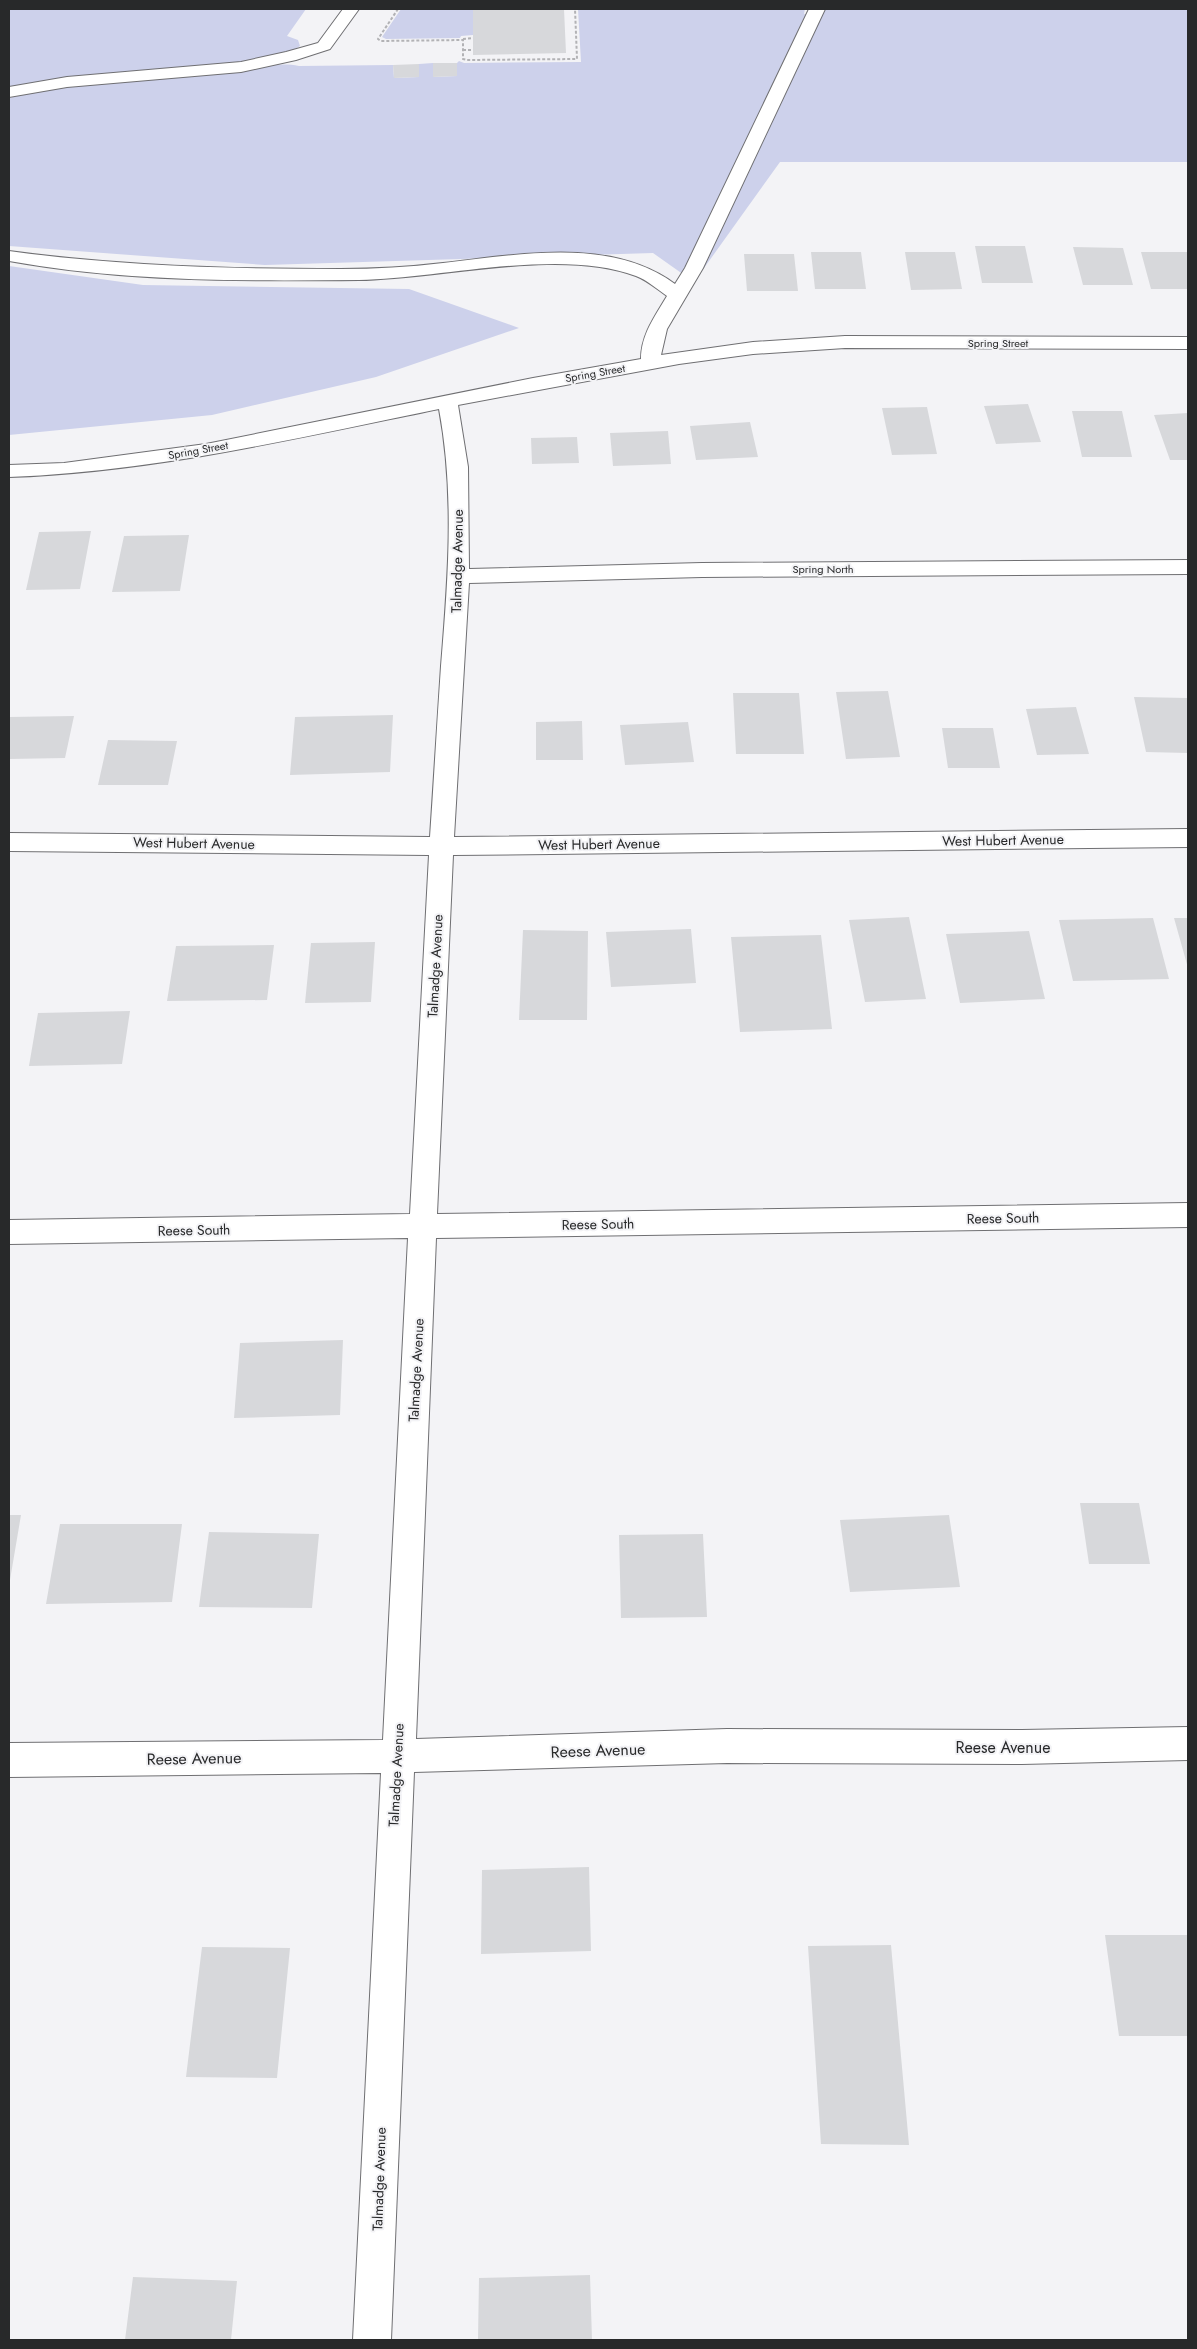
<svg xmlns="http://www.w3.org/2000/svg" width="1197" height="2349" font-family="Jost,sans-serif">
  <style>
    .green { fill: #cdd1eb }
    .building { fill: #d7d8db }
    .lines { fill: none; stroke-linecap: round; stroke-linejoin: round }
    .minor-casing { stroke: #6f6f72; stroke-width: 2 }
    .path { stroke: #b2b2b5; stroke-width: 2; stroke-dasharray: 3 2; stroke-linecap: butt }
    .minor { fill: #fff; fill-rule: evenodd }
    .labels { text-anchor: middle; stroke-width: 4; stroke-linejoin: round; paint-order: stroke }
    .far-street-label { font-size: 11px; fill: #28292a; stroke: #f3f3f6 }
    .street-label { font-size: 14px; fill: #28292a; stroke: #f3f3f6 }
    .near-street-label { font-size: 16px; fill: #28292a; stroke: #f3f3f6 }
  </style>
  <rect width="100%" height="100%" fill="#f3f3f6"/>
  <!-- green -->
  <path class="green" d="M9,9h297l-19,27 11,4 2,6 -6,4 -48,12 -237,26z
    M401,9h72v26l-12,1 -1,2 -74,1 -4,-2z
    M578,9h227l-1,5 16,2 3,-7h365v153h-408l-86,120 -41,-29 -388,12 -256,-19v-148c70,-17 143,-20 215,-26 25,-2 51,-11 75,-6l94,-1 1,13 25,-1v-13l14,-1v14l24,-1v-13l2,-2 5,2 117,-1z
    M9,266l134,19 266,4 110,39 -143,49 -164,38 -203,20z"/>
  <!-- building -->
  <path class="building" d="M473,9h91l2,44 -93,2z
    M433,63h24v13l-24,1z
    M419,64v13l-25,1 -1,-13z
    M975,246h50l8,37h-51z
    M1073,247l50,1 10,37h-50z
    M811,252h50l5,37h-51z
    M905,252h50l7,37 -51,1z
    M1141,252h47v37h-37z
    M744,254h50l4,37h-51z
    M1028,404l13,38 -45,2 -12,-38z
    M927,407l10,47 -45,1 -10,-47z
    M1072,411h50l10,46h-50z
    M1188,413v47h-18l-16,-45z
    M750,422l8,35 -62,3 -6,-34z
    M668,431l3,33 -58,2 -3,-33z
    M577,437l2,26 -47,1 -1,-26z
    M91,531l-11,58 -54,1 13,-58z
    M189,535l-9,56 -68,1 12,-56z
    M888,691l12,66 -54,2 -10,-67z
    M733,693h66l5,61h-68z
    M1134,697l54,1v55l-42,-1z
    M1076,707l13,47 -52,1 -11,-46z
    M393,715l-3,57 -100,3 5,-58z
    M74,716l-9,42 -56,1v-42z
    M582,721l1,39h-47v-38z
    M688,722l6,40 -69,3 -5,-40z
    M942,728h51l7,40h-52z
    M108,740l69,1 -9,44h-70z
    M909,917l17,82 -61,3 -16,-82z
    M1153,918l16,61 -96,2 -14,-61z
    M1174,918h14v50z
    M691,929l5,54 -85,4 -5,-55z
    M523,930l65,1 -1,89h-68z
    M1029,931l16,68 -85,4 -14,-69z
    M821,935l11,94 -92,3 -9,-95z
    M375,942l-4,60 -66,1 6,-60z
    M274,945l-7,55 -100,1 9,-55z
    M130,1011l-8,53 -93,2 9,-53z
    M343,1340l-3,75 -106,3 6,-75z
    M1080,1503h59l11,61h-61z
    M9,1515h12l-11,65h-1z
    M949,1515l11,72 -110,5 -10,-72z
    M60,1524h122l-10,78 -126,2z
    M209,1532l110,2 -7,74 -113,-1z
    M703,1534l4,83 -86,1 -2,-83z
    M589,1867l2,84 -110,3 1,-84z
    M1105,1935h83v101h-69z
    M891,1945l18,200 -88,-1 -13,-198z
    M202,1947l88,1 -13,130 -91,-1z
    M590,2275l2,65h-114l1,-62z
    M133,2277l104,4 -6,59h-106z"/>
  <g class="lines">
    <defs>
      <path id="minor" d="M343,9h16l-29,40 -34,11 -55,12 -174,15 -58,10v-10l58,-10 174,-15 45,-10 32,-9z
        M809,9h16l-122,259 -36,61 -6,26 92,-13 92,-6 343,1v12l-343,-1 -92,6 -74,10 -221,41 10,62 1,102 233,-6 486,-3v14l-486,3 -233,6 -15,254 734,-8v18l-735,8 -16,359 751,-11v24l-752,11 -20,501 311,-10 295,1 166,-3v33l-166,4 -295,-1 -313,9 -23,568h-38l28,-567 -372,4v-34l374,-3 25,-502 -399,6v-24l401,-6 19,-359 -420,-4v-18l421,4c4,-57 7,-114 11,-171 7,-85 14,-172 -2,-257 -142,29 -285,63 -430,68v-12l55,-2 142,-19 327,-66 108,-19c0,-24 14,-43 26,-63 -10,-7 -20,-16 -31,-20 -76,-29 -195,3 -277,4 -117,1 -235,2 -350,-19v-10c110,15 221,18 332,18 34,0 68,-2 102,-6 75,-8 167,-27 232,21l10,-16z"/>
    </defs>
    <!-- minor casing -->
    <use href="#minor" class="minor-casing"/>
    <!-- path -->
    <path class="path" d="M398,9l-20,30 3,2 82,-1v19l4,1 110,-1 -2,-50
      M463,39l10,-1
      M463,50h10"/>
    <!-- minor -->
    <use href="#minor" class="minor"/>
  </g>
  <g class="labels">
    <!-- far-street labels -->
    <g class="far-street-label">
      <text x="998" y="347">Spring Street</text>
      <text transform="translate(595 373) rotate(-10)" y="4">Spring Street</text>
      <text transform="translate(198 450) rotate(-10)" y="4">Spring Street</text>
      <text x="823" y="573">Spring North</text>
    </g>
    <!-- street labels -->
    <g class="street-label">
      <text transform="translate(457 561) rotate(-89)" y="5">Talmadge Avenue</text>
      <text transform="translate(1003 840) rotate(-1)" y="5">West Hubert Avenue</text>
      <text transform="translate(194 843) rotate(1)" y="5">West Hubert Avenue</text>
      <text transform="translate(599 844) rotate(-1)" y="5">West Hubert Avenue</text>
      <text transform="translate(435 966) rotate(-87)" y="5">Talmadge Avenue</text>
      <text transform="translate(1003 1218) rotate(-1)" y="5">Reese South</text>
      <text transform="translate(598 1224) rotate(-1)" y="5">Reese South</text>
      <text transform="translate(194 1230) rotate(-1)" y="5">Reese South</text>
      <text transform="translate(416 1370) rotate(-87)" y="5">Talmadge Avenue</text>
      <text transform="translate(396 1775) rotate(-87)" y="5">Talmadge Avenue</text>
      <text transform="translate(379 2179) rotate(-88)" y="5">Talmadge Avenue</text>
    </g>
    <!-- near-street labels -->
    <g class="near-street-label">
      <text x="1003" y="1753">Reese Avenue</text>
      <text transform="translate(598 1750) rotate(-2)" y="6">Reese Avenue</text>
      <text transform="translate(194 1758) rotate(-1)" y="6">Reese Avenue</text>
    </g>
  </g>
  <!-- border -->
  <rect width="1197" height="2349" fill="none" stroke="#28292a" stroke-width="20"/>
</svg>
